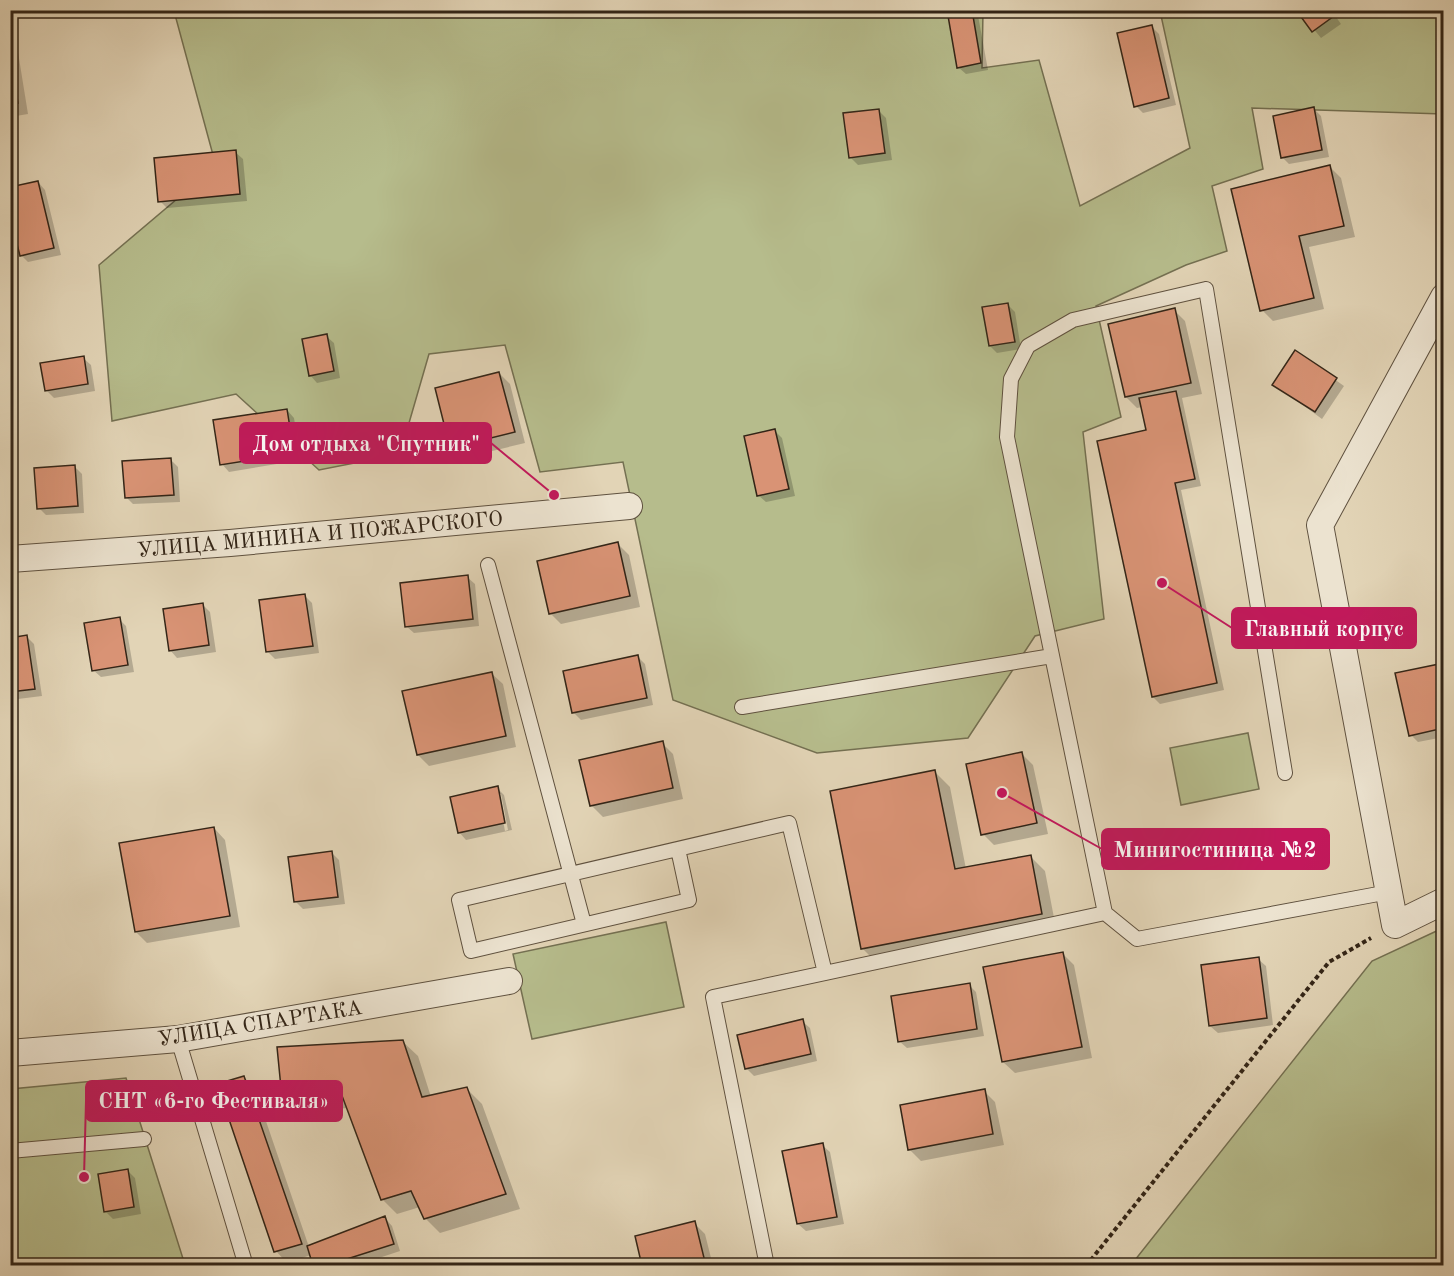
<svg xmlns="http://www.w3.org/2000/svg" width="1454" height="1276" font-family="'Old Standard TT',serif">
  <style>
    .green { fill: #b6bc8c; stroke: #747052; stroke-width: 1.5 }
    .shadow { fill: #0003; fill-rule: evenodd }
    .building { fill: #d99375; stroke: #332517; stroke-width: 1.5 }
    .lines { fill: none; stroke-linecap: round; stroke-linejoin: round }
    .service-casing { stroke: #5f513f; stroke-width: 16 }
    .minor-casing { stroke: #5f513f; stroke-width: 28 }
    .path { stroke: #332517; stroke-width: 4; stroke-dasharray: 4.5 3; stroke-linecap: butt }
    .service { stroke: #ece3d0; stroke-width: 14 }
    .minor { stroke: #ece3d0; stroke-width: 26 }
    .labels { text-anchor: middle; stroke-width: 5; stroke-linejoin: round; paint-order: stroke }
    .street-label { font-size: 21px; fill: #332517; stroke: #ece3d0 }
    .leader { fill: none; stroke: #c2185b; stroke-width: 2 }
    .callout-dot { fill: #c2185b; stroke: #ece3d0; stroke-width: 2 }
    .callout { fill: #c2185b; stroke: #c2185b; stroke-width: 2 }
    .callout-label { font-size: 22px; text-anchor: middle; font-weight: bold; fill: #fff }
  </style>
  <rect width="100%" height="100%" fill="#e2d4b6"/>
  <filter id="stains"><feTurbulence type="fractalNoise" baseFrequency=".00333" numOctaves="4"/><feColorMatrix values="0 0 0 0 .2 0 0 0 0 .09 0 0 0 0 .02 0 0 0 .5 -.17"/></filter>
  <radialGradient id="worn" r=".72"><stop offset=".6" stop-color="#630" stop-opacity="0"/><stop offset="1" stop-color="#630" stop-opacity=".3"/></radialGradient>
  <!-- green -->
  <path class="green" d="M174,11h809l-1,57 57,-8 41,146 110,-58 -30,-137h283v103l-191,-6 11,61 -51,17 15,65 -41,14 -90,41 25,111 -38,15 21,187 -69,17 -67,102 -151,15 -144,-53 -50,-238 -83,10 -35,-127 -76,9 -29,100 -81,16 -83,-76 -124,27 -13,-156 117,-99z
    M1248,733l11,56 -78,16 -11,-57z
    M666,922l18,85 -152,32 -19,-85z
    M1443,928v337h-312l241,-304z
    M126,1078l59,187 -174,1v-177z"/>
  <!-- shadow -->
  <path class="shadow" d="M948,10h29l11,60 -22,4 -8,-7z
    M1298,10h33l10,14 -20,14z
    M1152,27l7,7 17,71 -33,8 -7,-7z
    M10,44l8,8 10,62 -18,3z
    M1314,109l7,7 8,41 -40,7 -7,-7z
    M878,110l8,8 6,42 -34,5 -8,-8z
    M235,152l8,7 4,42 -80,7 -7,-7z
    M1330,167l11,11 14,59 -46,10 15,62 -51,12 -11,-11z
    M38,182l7,8 16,65 -33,7 -7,-7z
    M1007,304l8,8 6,37 -24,4 -7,-7z
    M1174,310l11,11 17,73 -20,4 19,88 -20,4 43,200 -64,14 -7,-7 -5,-265 -6,-25 -5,1 -11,-11z
    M326,336l8,7 6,35 -23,5 -7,-8z
    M1296,352l48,34 -22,33 -48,-35z
    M83,358l8,7 4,26 -41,7 -8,-8z
    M499,373l11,11 15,59 -62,15 -11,-11z
    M287,410l7,8 7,42 -72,12 -7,-8z
    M775,431l7,7 13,58 -29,6 -8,-7z
    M171,460l7,7 2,35 -47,2 -7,-7z
    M74,466l8,8 2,39 -38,2 -7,-7z
    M618,544l11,11 11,52 -79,17 -11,-11z
    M467,577l8,7 4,42 -65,7 -8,-7z
    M304,595l8,8 7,50 -44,6 -7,-7z
    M203,605l7,7 6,40 -39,6 -7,-8z
    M119,619l7,7 8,46 -33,5 -8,-7z
    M27,637l7,7 8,52 -32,4v-61z
    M638,657l7,7 8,41 -72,15 -8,-8z
    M1444,664v73l-26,5 -7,-7z
    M491,673l12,11 13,63 -87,19 -11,-11z
    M662,743l11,11 10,45 -80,18 -12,-12z
    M1021,753l12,12 15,69 -54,11 -11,-11z
    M935,772l15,15 16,82 64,-13 15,15 11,57 -179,35 -15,-15z
    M497,788l7,7 8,35 -46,10 -7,-8zM498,794h3l7,36 -3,1z
    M214,828l11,12 15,87 -93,16 -11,-11z
    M332,853l7,7 6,44 -42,5 -7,-7z
    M1062,953l12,12 18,93 -77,15 -12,-11z
    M1258,959l8,7 7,59 -55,8 -8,-7z
    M969,985l7,7 8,44 -77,12 -8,-7z
    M802,1021l8,7 7,33 -63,15 -8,-8z
    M402,1041l16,15 13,41 36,-8 15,15 38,105 -80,24 -15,-15 -5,-11 -23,7 -15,-15 -34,-91 -49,4 -15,-15z
    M244,1077l11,12 54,158 76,-29 7,8 8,25 -45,15h-41l-3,-11 -24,8 -11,-12z
    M984,1091l11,11 9,43 -83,16 -12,-12z
    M822,1145l8,7 14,72 -38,7 -8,-7z
    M128,1171l7,7 6,36 -28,5 -7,-7z
    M694,1223l11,11 8,32h-69z"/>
  <!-- building -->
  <path class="building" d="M947,10h25l9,53 -24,5z
    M1296,10h35l3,6 -22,16z
    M1152,25l17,73 -35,9 -17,-74z
    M10,58l8,45 -8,1z
    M1314,107l8,43 -41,8 -8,-42z
    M879,109l6,44 -36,5 -6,-45z
    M236,150l4,44 -82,8 -4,-44z
    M1330,165l14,61 -45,10 15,62 -54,13 -29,-122z
    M38,181l16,67 -34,8 -10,-40v-29z
    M1008,303l7,39 -26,4 -7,-39z
    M1175,308l16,75 -66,14 -17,-73z
    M327,334l7,37 -25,5 -7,-37z
    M1295,350l42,28 -22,34 -43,-27z
    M84,356l4,28 -43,7 -5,-28z
    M499,372l16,60 -65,16 -15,-60z
    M1176,391l19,88 -20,4 42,200 -65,14 -55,-256 49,-11 -7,-32z
    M287,409l7,44 -74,12 -7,-45z
    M775,429l14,60 -32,7 -13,-60z
    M171,458l3,37 -49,3 -3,-37z
    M75,465l3,41 -41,3 -3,-41z
    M618,542l12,54 -81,18 -12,-53z
    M468,575l5,44 -68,8 -5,-44z
    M305,594l8,52 -47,6 -7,-52z
    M203,603l6,42 -40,6 -6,-42z
    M120,617l8,48 -36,6 -8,-48z
    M27,635l8,54 -25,3v-54z
    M638,655l9,43 -75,15 -9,-42z
    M1444,663v65l-35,8 -14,-63z
    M492,672l14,64 -89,19 -15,-64z
    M663,741l10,47 -83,18 -11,-46z
    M1022,752l15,71 -56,12 -15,-71z
    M935,770l20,99 76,-14 11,59 -181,35 -31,-158z
    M498,786l7,37 -47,10 -8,-36z
    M214,827l16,89 -95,16 -16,-89z
    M332,851l6,46 -44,5 -6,-45z
    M1063,952l19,95 -80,15 -19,-95z
    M1259,957l8,61 -58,8 -8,-61z
    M970,983l7,46 -79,13 -7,-46z
    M803,1019l8,35 -66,15 -8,-34z
    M403,1040l19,57 45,-10 39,107 -82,25 -13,-28 -30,9 -40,-107 -59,5 -5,-51z
    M244,1076l58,168 -28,8 -57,-168z
    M985,1089l8,45 -85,16 -8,-45z
    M823,1143l14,74 -40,7 -15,-73z
    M128,1169l6,38 -30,5 -6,-38z
    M385,1216l9,28 -69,22h-12l-6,-20z
    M695,1221l11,45h-64l-7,-30z"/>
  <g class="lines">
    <defs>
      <path id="service" d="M488,565l96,359
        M742,707l310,-51
        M1285,773l-79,-484 -133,31 -45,26 -17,33 -4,58 98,476 32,26 252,-47
        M678,849l11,51 -218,51 -12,-51c110,-26 220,-52 330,-77l36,150
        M178,1039l68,227
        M10,1151l134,-12
        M767,1266l-54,-269 392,-84"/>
      <path id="minor" d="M1444,297l-124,228 75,400 49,-24
        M10,559l220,-16 399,-37
        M10,1053l168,-14 331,-58"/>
    </defs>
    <!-- service casing -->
    <use href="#service" class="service-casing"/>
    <!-- minor casing -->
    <use href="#minor" class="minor-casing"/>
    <!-- path -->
    <path class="path" d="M1086,1266l243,-304 42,-24"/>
    <!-- service -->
    <use href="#service" class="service"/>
    <!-- minor -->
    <use href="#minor" class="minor"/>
  </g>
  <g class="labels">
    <!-- street labels -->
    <g class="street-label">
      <text transform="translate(320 534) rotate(-5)" y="7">УЛИЦА МИНИНА И ПОЖАРСКОГО</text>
      <text transform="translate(260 1023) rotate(-9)" y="7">УЛИЦА СПАРТАКА</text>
    </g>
  </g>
  <!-- callouts -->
  <path class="leader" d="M554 495L491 443M1162 583L1232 628M1002 793L1102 849M84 1177L86 1101"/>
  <g class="callout-dot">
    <circle cx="554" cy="495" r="6"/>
    <circle cx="1162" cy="583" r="6"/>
    <circle cx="1002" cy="793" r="6"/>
    <circle cx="84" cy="1177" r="6"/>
  </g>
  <g class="callout">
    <rect x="240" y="423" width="251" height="40" rx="6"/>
    <rect x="1232" y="608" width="184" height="40" rx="6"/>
    <rect x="1102" y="829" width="227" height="40" rx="6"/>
    <rect x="86" y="1081" width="256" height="40" rx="6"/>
  </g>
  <g class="callout-label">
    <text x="366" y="451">Дом отдыха "Спутник"</text>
    <text x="1324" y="636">Главный корпус</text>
    <text x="1215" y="857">Минигостиница №2</text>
    <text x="214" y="1108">СНТ «6-го Фестиваля»</text>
  </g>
  <!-- margin -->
  <rect width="1454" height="1276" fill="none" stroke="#e2d4b6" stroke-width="36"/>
  <rect x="12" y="12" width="1430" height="1252" fill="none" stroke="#332517" stroke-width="3"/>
  <rect x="18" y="18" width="1418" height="1240" fill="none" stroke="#332517" stroke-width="1.5"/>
  <rect width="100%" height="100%" filter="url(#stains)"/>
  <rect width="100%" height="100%" fill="url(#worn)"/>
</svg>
